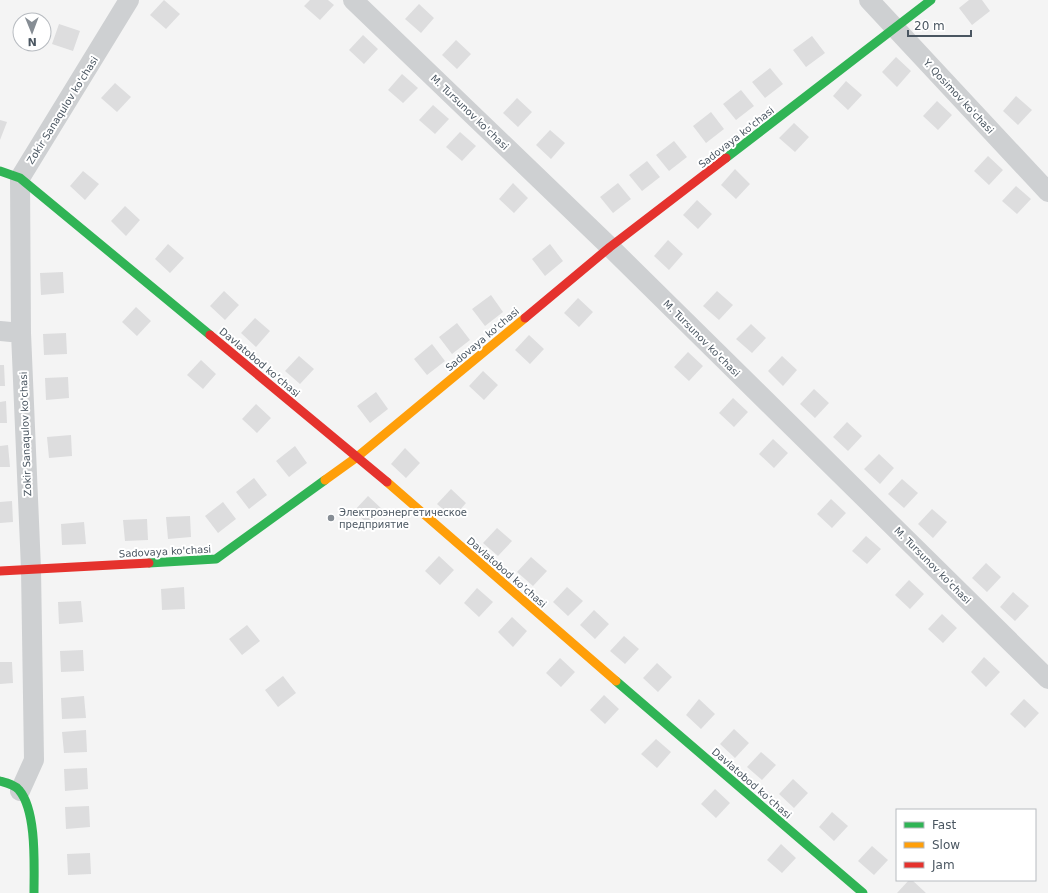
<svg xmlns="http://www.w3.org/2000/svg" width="1048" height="893" font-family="'DejaVu Sans',sans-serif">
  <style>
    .building { fill: #ddddde }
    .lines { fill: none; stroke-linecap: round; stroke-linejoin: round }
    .street { stroke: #ced0d2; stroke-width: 20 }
    .fast { stroke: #30b455; stroke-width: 9 }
    .slow { stroke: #ff9f0a; stroke-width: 9 }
    .jam { stroke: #e5322d; stroke-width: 9 }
    .poi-dot { fill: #868d94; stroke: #fff; stroke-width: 1.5 }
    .labels { text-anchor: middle; stroke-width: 4; stroke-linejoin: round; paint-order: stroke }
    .street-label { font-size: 10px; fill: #4a5661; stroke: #fff }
    .poi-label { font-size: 10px; fill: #4a5661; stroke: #fff; text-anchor: start }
  </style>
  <rect width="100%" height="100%" fill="#f4f4f4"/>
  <!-- building -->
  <path class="building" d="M164,0l16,14 -14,15 -16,-14z
    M310,0h18l6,5 -14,15 -16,-14z
    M969,0h13l8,11 -18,14 -13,-17z
    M419,4l15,14 -13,15 -16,-14z
    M59,24l21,7 -7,20 -21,-7z
    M363,35l15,14 -14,15 -15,-14z
    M812,36l13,17 -19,14 -13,-17z
    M456,40l15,14 -14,15 -15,-14z
    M896,57l15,14 -14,16 -15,-15z
    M770,68l13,16 -18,14 -13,-16z
    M402,74l16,14 -15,15 -15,-13z
    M846,81l16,14 -14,15 -15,-14z
    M115,83l16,14 -14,15 -16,-14z
    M741,90l13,16 -18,14 -13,-16z
    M1016,96l16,14 -14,15 -15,-14z
    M517,98l15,14 -14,15 -15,-14z
    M937,101l15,14 -14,15 -15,-14z
    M433,105l16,14 -14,15 -16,-14z
    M711,112l13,17 -18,14 -13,-17z
    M0,120l7,2 -7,18z
    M794,123l15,14 -14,15 -16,-14z
    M550,130l15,13 -14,16 -15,-14z
    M460,132l16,14 -14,15 -16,-14z
    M674,141l13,16 -18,14 -13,-16z
    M988,156l15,14 -14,15 -15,-14z
    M647,161l13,16 -18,14 -13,-16z
    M735,169l15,15 -14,15 -15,-14z
    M83,171l16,13 -14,16 -15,-14z
    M513,183l15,15 -14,15 -15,-14z
    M618,183l13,16 -18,14 -13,-16z
    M1016,186l15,13 -14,15 -15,-13z
    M697,200l15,14 -14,15 -15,-14z
    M125,206l15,14 -14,16 -15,-15z
    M668,240l15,14 -14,16 -15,-14z
    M168,244l16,14 -14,15 -15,-14z
    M550,244l13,17 -18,15 -13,-17z
    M63,272l1,21 -23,2 -1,-22z
    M224,291l15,14 -14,15 -15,-14z
    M717,291l16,14 -14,15 -16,-14z
    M491,295l12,17 -18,14 -13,-17z
    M578,298l15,14 -14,15 -15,-14z
    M136,307l15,14 -14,15 -15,-14z
    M255,318l15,13 -14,16 -15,-14z
    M457,323l13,17 -18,14 -13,-17z
    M751,324l15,14 -14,15 -16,-14z
    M66,333l1,21 -23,1 -1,-21z
    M529,335l15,14 -14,15 -15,-14z
    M432,344l13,17 -18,14 -13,-16z
    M688,352l15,14 -14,15 -15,-14z
    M299,356l15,13 -14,15 -15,-13z
    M782,356l15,14 -14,16 -15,-15z
    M201,360l15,14 -13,15 -16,-14z
    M0,365h4l1,21h-5z
    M483,371l15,14 -14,15 -15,-14z
    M68,377l1,21 -23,2 -1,-22z
    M814,389l15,14 -14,15 -15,-14z
    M376,392l12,17 -18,14 -13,-17z
    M733,398l15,14 -14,15 -15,-14z
    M6,401l1,22h-7v-21z
    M256,404l15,14 -14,15 -15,-14z
    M847,422l15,14 -14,15 -15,-14z
    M71,435l1,21 -23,2 -2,-21z
    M773,439l15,14 -14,15 -15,-14z
    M8,445l2,22h-10v-21z
    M295,446l12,17 -18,14 -13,-16z
    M405,448l15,15 -14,15 -15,-14z
    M879,454l15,14 -14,16 -16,-15z
    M254,478l13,17 -18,14 -13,-17z
    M902,479l16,14 -14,15 -16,-14z
    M451,489l15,14 -13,15 -16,-14z
    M368,496l15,14 -14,15 -15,-14z
    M831,499l15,14 -14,15 -15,-14z
    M12,501l1,21 -13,1v-21z
    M223,502l13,17 -18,14 -13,-17z
    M932,509l15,13 -14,16 -15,-14z
    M190,516l1,21 -23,2 -2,-22z
    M147,519l1,21 -23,1 -2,-21z
    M84,522l2,22 -24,1 -1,-21z
    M497,528l15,13 -14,15 -15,-13z
    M866,536l15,13 -14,15 -15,-13z
    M439,556l15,14 -14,15 -15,-14z
    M531,557l16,14 -14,15 -16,-14z
    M986,563l15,14 -14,15 -15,-14z
    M909,580l15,14 -14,15 -15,-14z
    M184,587l1,22 -23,1 -1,-21z
    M567,587l16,14 -15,15 -15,-14z
    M477,588l16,14 -14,15 -15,-14z
    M1013,592l16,14 -14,15 -15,-14z
    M81,601l2,21 -24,2 -1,-22z
    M594,610l15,14 -14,15 -15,-14z
    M942,614l15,14 -14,15 -15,-14z
    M512,617l15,14 -14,16 -15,-15z
    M247,625l13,16 -18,14 -13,-16z
    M624,636l15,13 -14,15 -15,-13z
    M83,650l1,21 -23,1 -1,-21z
    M984,657l16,15 -14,15 -15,-15z
    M560,658l15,14 -14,15 -15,-14z
    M0,662h12l1,21 -13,1z
    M657,663l15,14 -14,15 -15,-14z
    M283,676l13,17 -18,14 -13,-17z
    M604,695l15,14 -14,15 -15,-14z
    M84,696l2,22 -24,1 -1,-21z
    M699,699l16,15 -14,15 -15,-14z
    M1024,699l15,14 -14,15 -15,-14z
    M734,729l15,14 -14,15 -15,-14z
    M86,730l1,22 -23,1 -2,-21z
    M656,739l15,13 -14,16 -16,-14z
    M761,752l15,13 -14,15 -15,-13z
    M87,768l1,21 -23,2 -1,-22z
    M793,779l15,14 -14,15 -15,-14z
    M715,789l15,14 -14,15 -15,-14z
    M89,806l1,21 -24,2 -1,-22z
    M832,812l16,14 -14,15 -15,-14z
    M781,844l15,14 -14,15 -15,-13z
    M872,846l16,14 -14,15 -16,-14z
    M90,853l1,21 -23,1 -1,-21z
    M909,880h3l14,13h-29z"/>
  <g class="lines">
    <!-- street -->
    <path class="street" d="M353,0l257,247 438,432
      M869,0l179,192
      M0,331l21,2
      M20,791l14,-31 -3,-191 -10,-236 -1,-155 109,-178"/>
    <!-- fast -->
    <path class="fast" d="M726,158l205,-158
      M0,171l20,7 190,157
      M149,563l67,-4 109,-79
      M616,681l247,212
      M0,781c7,2 15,4 19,9 18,21 15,76 15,103"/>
    <!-- slow -->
    <path class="slow" d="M325,480l32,-23 168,-139
      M387,482l229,199"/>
    <!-- jam -->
    <path class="jam" d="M525,318l85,-71 116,-89
      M210,335l177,147
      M0,571l149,-8"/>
  </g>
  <!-- markers -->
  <circle class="poi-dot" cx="331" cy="518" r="4"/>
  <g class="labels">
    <!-- street labels -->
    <g class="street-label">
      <text transform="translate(959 96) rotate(47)" y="4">Y. Qosimov ko'chasi</text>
      <text transform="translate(62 110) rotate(-58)" y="4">Zokir Sanaqulov ko'chasi</text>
      <text transform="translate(470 112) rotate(44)" y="4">M. Tursunov ko'chasi</text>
      <text transform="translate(736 137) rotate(-38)" y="4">Sadovaya ko'chasi</text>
      <text transform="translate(702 338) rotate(45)" y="4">M. Tursunov ko'chasi</text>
      <text transform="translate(482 339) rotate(-40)" y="4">Sadovaya ko'chasi</text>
      <text transform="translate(260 362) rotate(40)" y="4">Davlatobod ko’chasi</text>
      <text transform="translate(25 434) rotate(-92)" y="4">Zokir Sanaqulov ko'chasi</text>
      <text transform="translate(165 551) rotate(-3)" y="4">Sadovaya ko'chasi</text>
      <text transform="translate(933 565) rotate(45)" y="4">M. Tursunov ko'chasi</text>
      <text transform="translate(507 572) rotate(41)" y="4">Davlatobod ko’chasi</text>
      <text transform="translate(752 783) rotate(41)" y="4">Davlatobod ko’chasi</text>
    </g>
    <!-- poi labels -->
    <g class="poi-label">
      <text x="339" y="516">Электроэнергетическое<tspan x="339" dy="12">предприятие</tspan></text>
    </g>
  </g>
  <!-- legend -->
  <rect x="896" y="809" width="140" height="72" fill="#ffffff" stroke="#b7bbc0"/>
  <rect x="904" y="822" width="20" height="6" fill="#30b455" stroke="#b7bbc0"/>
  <text x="932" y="829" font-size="12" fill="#4a5661">Fast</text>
  <rect x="904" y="842" width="20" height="6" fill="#ff9f0a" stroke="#b7bbc0"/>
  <text x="932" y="849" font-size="12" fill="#4a5661">Slow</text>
  <rect x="904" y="862" width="20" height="6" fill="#e5322d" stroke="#b7bbc0"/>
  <text x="932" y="869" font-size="12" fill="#4a5661">Jam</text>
  <!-- north arrow -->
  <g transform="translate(32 32) rotate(179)"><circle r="19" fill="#ffffff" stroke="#b7bbc0"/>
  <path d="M0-3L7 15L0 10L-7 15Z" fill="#868d94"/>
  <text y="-6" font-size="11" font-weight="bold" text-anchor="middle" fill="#4a5661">N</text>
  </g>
  <!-- scale -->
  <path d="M908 30v6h63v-6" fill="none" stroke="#4a5661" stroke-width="2"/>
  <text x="914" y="30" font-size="12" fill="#4a5661" stroke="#ffffff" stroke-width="3" paint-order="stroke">20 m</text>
</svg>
